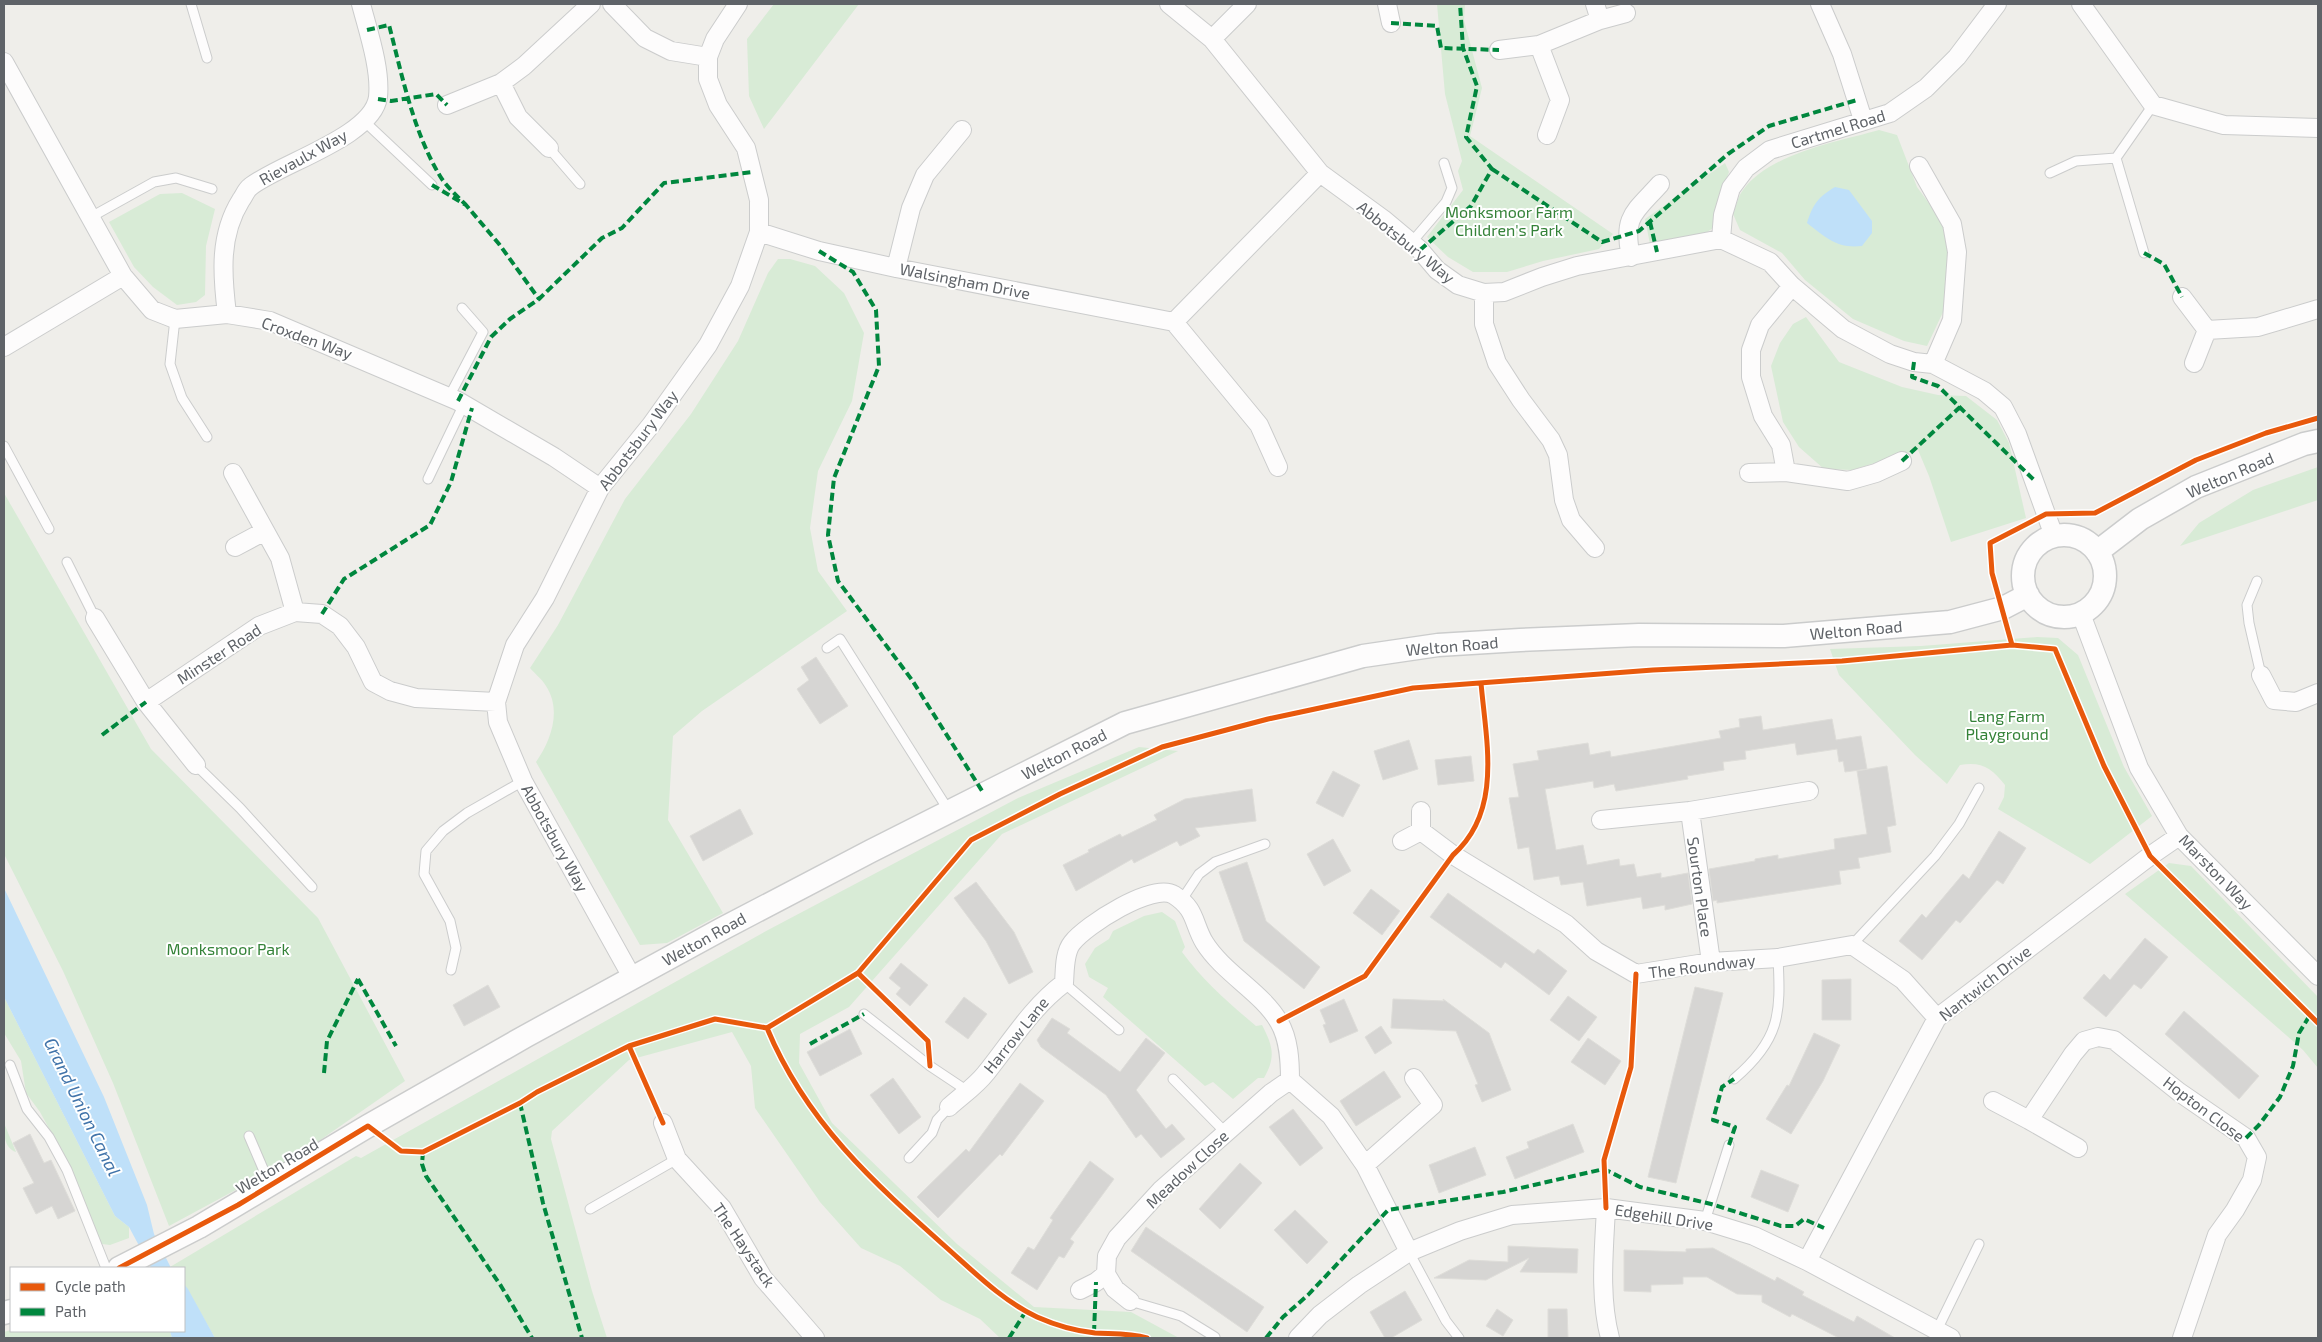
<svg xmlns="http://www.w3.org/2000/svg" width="2322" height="1342" font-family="'Exo 2',sans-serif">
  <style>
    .green { fill: #d8ebd6 }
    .water { fill: #bfe0f9 }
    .building { fill: #d6d5d3; stroke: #deddd9 }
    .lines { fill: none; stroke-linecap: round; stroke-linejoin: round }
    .service-casing { stroke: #cbcccc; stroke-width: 11 }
    .minor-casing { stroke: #cbcccc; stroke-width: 20 }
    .tertiary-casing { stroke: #cbcccc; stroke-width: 25 }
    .service { stroke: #fdfcfc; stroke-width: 9 }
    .minor { stroke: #fdfcfc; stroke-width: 18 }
    .tertiary { stroke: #fdfcfc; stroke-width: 22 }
    .quiet { stroke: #00873e; stroke-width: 4; stroke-dasharray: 8 4; stroke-linecap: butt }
    .cycleway-casing { stroke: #fff; stroke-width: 8 }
    .cycleway { stroke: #e8590c; stroke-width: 5 }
    .labels { text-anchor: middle; stroke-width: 4; stroke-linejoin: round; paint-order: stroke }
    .street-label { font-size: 16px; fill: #5f6368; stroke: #fff }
    .park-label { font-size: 16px; fill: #348238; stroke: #fff }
    .water-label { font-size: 18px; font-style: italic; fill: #4174aa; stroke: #fff }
  </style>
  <rect width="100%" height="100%" fill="#efeeea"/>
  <!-- green -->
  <path class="green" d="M774,4h85l-95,125 -15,-33 -2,-57z
    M1437,4h28l-1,16 18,68 -12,48 143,98 -14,15 -56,12 -36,11h-34l-25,-15 -21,-20 36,-47 -5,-19 4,-10 -17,-67z
    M1879,130l18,5 20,52 25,34 9,36 -6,51 -18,38 -23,-5 -51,-22 -48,-39 -23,-27 -42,-23 -7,-16c3,-7 5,-18 10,-24 27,-37 94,-48 136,-60z
    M1725,163l4,9 -15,42 -1,14 -10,7 -53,9 -5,-25z
    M182,193l33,16 -9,37 -1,49 -9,7 -19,3 -24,-18 -19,-20 -25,-45 51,-28z
    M778,259h12l25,7 29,27 20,40 -12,68 -34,70 -8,57 8,43 29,40 -145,100 -29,25 -5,84 55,93 -56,30 -27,2 -104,-183c15,-21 26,-52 10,-76 -4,-7 -11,-12 -16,-18l28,-43 67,-126 66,-85 47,-73 30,-68z
    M1806,317l33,45 63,25 36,8 28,1 31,24 12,23 17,75 -75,24 -22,-66 -11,-26 -66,20 -28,-1 -25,-22 -16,-25 -12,-56 9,-23 13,-19z
    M2318,467v33l-138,46 19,-23 54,-33z
    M4,493l147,256 167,169 87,163 -112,78 -124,67 -56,-143 -50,-112 -59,-117z
    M2037,637l21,1 20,17 46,112 28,49 -62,48 -92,-55 6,-12 1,-12c-13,-17 -24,-24 -45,-20l-13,19 -32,-29 -76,-80 -9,-26 91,-3z
    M1139,747l39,4 -176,83 -153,173 -49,27 -1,29 33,60 125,121 77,63 97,5 48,26h-179l-20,-19 -39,-19 -41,-34 -39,-18 -41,-46 -65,-94 -4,-42 -19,-34 -103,28 -77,71 -1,8 41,152 15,47h-392l-31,-54v-16l-14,-1 186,-111 5,2 407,-228 250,-132z
    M2169,863l22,3 127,131v71l-15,-18 -178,-156z
    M1162,912l13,9 10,26 -3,5c21,29 47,51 74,74l6,-1c11,21 14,32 2,53h-6l-25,21 -20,-17 -8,4 -102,-89 5,-9 -19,-11 -4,-13 10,-16 14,-9 4,-8 31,-15z
    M4,997l111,219 14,11v11l-19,7 -8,-1 -38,-88 -24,-44 -14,-19 -5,-32 -17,-28z
    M4,1123l12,29c-12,-4 -12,-18 -12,-29z
    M11,1330l159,1 2,7h-168v-6z"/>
  <!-- water -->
  <path class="water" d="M1835,187l14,3 23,31v12l-10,13c-24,3 -36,-8 -55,-23 6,-19 11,-26 28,-36z
    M4,888l100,209 43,108 7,29 17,34h-20l-22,-41 -14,-11 -111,-219z
    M184,1284l4,5 27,49h-43l-2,-7h14z"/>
  <!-- building -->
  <path class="building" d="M816,657l32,49 -28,18 -23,-35 12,-9 -8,-13z
    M1761,716l2,14 69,-11 4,21 25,-4 6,33 -22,3 -2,-11 -4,1 -2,-13 -40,6 -2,-12 -50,8 1,8 -23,3 1,8 -37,6 1,3 -72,12 -2,-7 -20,4 -1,-7 -48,8 11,61 27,-5 4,20 32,-6 1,7 14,-2 3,13 24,-4v5l27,-5 4,31 -27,6v-5l-22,4 -2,-12 -54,9 -4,-24 -22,3 -2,-9 -25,4 -5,-33 -11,2 -9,-51 10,-1 -6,-33 26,-4 -2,-9 51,-8 2,12 20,-4 1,6 110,-19 -2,-7 21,-4 -1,-8z
    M1409,740l9,29 -35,11 -9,-29z
    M1471,756l3,25 -36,4 -3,-25z
    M1887,766l9,59 -9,2 4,25 -33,6 2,10 -21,3 2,13 -124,19v-3l-4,1 -4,-32 46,-8v-2l23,-4v4l57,-10 -1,-10 33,-5 -10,-63z
    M1333,771l27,14 -17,32 -27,-14z
    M1252,789l4,32 -61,7 5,8 -20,10 -3,-5 -43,22 -2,-4 -56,32 -13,-26 26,-13 -1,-2 32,-16 2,3 35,-17 -3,-5 31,-16z
    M740,809l13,25 -50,27 -13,-25z
    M1999,831l27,17 -23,36 -6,-4 -37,43 -4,-3 -34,40 -23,-19 23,-27 4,4 37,-44 6,5z
    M1333,839l18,32 -27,15 -17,-32z
    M1247,862l19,59 54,46 -16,22 -60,-48 -25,-69z
    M976,882l38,50 19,40 -24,12 -23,-43 -32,-43z
    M1371,889l29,22 -18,24 -29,-22z
    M1448,893l86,61 4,-5 29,22 -18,24 -44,-33 -4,6 -71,-51z
    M2145,938l23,19 -27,32 -7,-5 -28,33 -23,-19 21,-24 6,6z
    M901,963l27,22 -18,21 -14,-12 5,-6 -12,-10z
    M1851,979v41h-29v-40z
    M488,985l12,22 -36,19 -11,-21z
    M1695,987l28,6 -47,190 -28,-6z
    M1568,996l29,21 -18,24 -29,-21z
    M964,997l23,17 -19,25 -23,-17z
    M1344,999l14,32 -28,12 -7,-18 3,-1 -6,-14z
    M1393,999l51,2 -1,-2 46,34 22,57 -29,12 -7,-17 3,-1 -22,-53 -65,-3z
    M2184,1011l75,65 -20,23 -74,-65z
    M1052,1018l18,11 -3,4 53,39 26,-34 19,15 -29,37 30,39 6,-5 13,15 -24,19 -20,-24 -5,4 -30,-43 -65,-48 -4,-7z
    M1381,1026l11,17 -17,11 -10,-17z
    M850,1029l12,25 -42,22 -13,-24z
    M1814,1033l26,12 -17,36 -32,53 -25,-15 21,-34 2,1z
    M1588,1038l33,23 -16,24 -34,-23z
    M1384,1071l17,26 -45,29 -16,-25z
    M893,1078l28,39 -22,17 -29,-39z
    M1020,1083l24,18 -42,55 -2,-2 -62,64 -21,-21 49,-48 3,3z
    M1293,1109l30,39 -23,18 -31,-39z
    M1573,1124l11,28 -69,27 -9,-22 23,-9 -2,-6z
    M30,1134l14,29 7,-3 24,51 -17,8 -6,-13 -16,8 -13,-26 11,-5 -21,-40z
    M1475,1147l11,28 -47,18 -10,-28z
    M1090,1161l24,18 -44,60 4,3 -10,16 -5,-2 -22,34 -26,-17 17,-26 6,3 19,-30 -3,-2z
    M1240,1163l22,20 -42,46 -21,-20z
    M1761,1170l38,15 -11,27 -37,-15z
    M1295,1210l33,32 -21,22 -33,-34z
    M1146,1227l118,80 -17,25 -116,-81z
    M1508,1246l70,3 -1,24 -57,-1 9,-14 -43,22 -52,-2 35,-18 39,2z
    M1713,1248l62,33 2,-4 27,15 -2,3 52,27 3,-6 38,22h-56l-47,-24 -2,3 -28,-15v-7l-25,-1 -30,-17h-24v7l-32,1v7l-27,-1v-41l62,2v-3z
    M1405,1291l17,29 -31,18h-6l-15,-26z
    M1497,1309l16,11 -10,16 -17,-10z
    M1548,1309h19l1,29h-20z"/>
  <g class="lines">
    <defs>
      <path id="service" d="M191,4l16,54
        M364,121l68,64
        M549,148l31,36
        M2116,158l28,95
        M2050,173l26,-12 40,-3 37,-53
        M91,217l63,-35 22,-4 36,11
        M1411,243l35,-41 6,-14 -8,-25
        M175,319l-5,45 12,34 25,39
        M449,397l34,-65 -21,-24
        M4,446l45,83
        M428,479l36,-75
        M67,562l28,56
        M2257,581l-10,24 2,18 12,52
        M827,648l13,-9 109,172
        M196,765l44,43 72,79
        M1181,901l18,-27 16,-12 50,-18
        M1852,945l83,-89 24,-32 20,-36
        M451,970l5,-22 -6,-27 -26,-47 2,-23 17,-20 24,-18 56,-32
        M1064,983l55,47
        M864,1014l66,52 36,24
        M10,1065l17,44 22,28 18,33 39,98
        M1173,1079l53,54
        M1734,1079c46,-39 47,-65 44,-121
        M249,1136l21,49
        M909,1158l23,-25 5,-13 12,-13
        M590,1209l87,-50
        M1705,1221l24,-76
        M1409,1252l37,69 13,17
        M1130,1301l51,15 34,21
        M1937,1330l42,-86"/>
      <path id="minor" d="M612,4l33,34 26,13 37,6
        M1169,4l43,35 108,134 63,46 37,31 17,20 21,15 26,8 20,-1 38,-15 35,-11 144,-27
        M1387,4l4,19
        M1820,4l22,50 21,66
        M2081,4l72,101 71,20 94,3
        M1600,20l26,-7
        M1212,39l35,-35
        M1539,45l61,-25 -5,-16
        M1499,50l40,-5 21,55 -13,35
        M4,62l119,214 29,34 23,9 52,-5 43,7 188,80 96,56 46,31
        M501,83l17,34 31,31
        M447,105l54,-22 23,-17 67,-62
        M1919,166l33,58 5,28 -5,68 -19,44
        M759,232l60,19 77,17 278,54 85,103 19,42
        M1721,239l49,23 22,24 51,43 47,25 24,8 19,2 51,27 19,16 14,27 37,102
        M1721,239l2,-24 8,-27 15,-20 24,-18 120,-37 36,-25 31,-31 40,-53
        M1631,257c-9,-41 4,-45 29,-73
        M896,268l15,-60 14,-33 37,-45
        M1484,293v31l13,39 24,37 30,40 7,15 6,45 7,20 24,28
        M2182,297l25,33
        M227,314c-5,-40 -8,-79 14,-114 3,-4 5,-10 9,-13 28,-23 123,-50 128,-90 3,-28 -10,-66 -17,-93
        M1174,322l146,-149
        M4,347l119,-71
        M2194,363l13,-33 51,-3 60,-18
        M1786,472l-5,-27 -18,-29 -12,-39v-27l9,-25 32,-39
        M233,473l47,85 15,54
        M1749,473l37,-1 62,9 28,-8 26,-12
        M235,547l30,-16
        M2081,614l58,154 40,68 139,140
        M95,618l51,84 50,63
        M2261,675l13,25 22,2 22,-9
        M146,702l113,-76 36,-14 27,2 18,12 16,21 17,35 17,9 26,7 80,4
        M1601,820l89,-9
        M1421,831l32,24 113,69 30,27 40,23 75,-12 67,-4 74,-13 51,35 34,38
        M1402,841l19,-10v-20
        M1711,962l-21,-151 119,-20
        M633,979l-110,-198 -25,-59 -2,-20 19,-57 30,-47 55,-110 51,-63 57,-80 32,-59 19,-54v-32l-13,-52 -28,-43 -10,-26v-22l7,-18 23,-35
        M1993,1101l36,19
        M949,1107c12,-11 27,-21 37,-34 25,-31 45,-65 78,-90 1,-12 0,-30 8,-40 14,-18 81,-61 102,-48 22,14 19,28 30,47 19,31 59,51 75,80 10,17 11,39 11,58l41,36 34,49 44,87
        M663,1123l14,36 45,49 41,70 52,60
        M2078,1148l-49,-28 44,-66 11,-13 14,-4 16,3 65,52 67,46 11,19 -5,23 -17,30 -18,25 -35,103
        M1365,1165l68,-60 -19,-27
        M1606,1208c-2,42 -7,89 4,130
        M1807,1261l130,-243 213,-162 29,-20
        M1106,1274l9,15 15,12
        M1080,1290l16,-8 10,-8 1,-18 10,-18 44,-48 110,-97 19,-13
        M1298,1338l22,-23 39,-30 50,-33 51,-21 52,-16 94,-7 99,13 49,15 53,25 144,77"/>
      <path id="tertiary" d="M2023 576a41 41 0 1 1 82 0a41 41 0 1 1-82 0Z
        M2097,552l43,-33 56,-32 108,-43 14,-3
        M119,1268l80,-41 169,-101 158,-90 196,-107 149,-78 254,-128 238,-67 75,-11 82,-5 119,-5 145,1 166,-14 53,-14 25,-13
        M4,1313l7,-2"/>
    </defs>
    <!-- service casing -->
    <use href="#service" class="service-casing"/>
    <!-- minor casing -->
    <use href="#minor" class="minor-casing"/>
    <!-- tertiary casing -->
    <use href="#tertiary" class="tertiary-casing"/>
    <!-- service -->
    <use href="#service" class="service"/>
    <!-- minor -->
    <use href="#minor" class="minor"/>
    <!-- tertiary -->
    <use href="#tertiary" class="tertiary"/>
    <!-- quiet -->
    <path class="quiet" d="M1391,23l46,3 4,22 58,2
      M367,30l22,-5c13,50 24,106 51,151 6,10 17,20 26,29
      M378,99l13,2 45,-7 11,11
      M1492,169l110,73 37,-11 89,-77 41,-28 88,-26
      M432,185l34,20 33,39 40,55
      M1650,222l7,30
      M1420,250l51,-44 21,-37 -26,-32 11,-51 -14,-38 -3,-44
      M819,251l34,21 23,38 3,56 -45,112 -6,57 10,46 74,99 72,114
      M2144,253l20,11 18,33
      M1914,362l-2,15 26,9 96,94
      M458,401l33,-64 19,-18 29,-20 63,-61 20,-10 42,-45 89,-11
      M1902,461l58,-54
      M322,614l22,-35 86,-54 21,-43 21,-74
      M102,735l44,-33
      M358,979l38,67
      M810,1044l54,-30
      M324,1073l3,-32 31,-62
      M520,1103l23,100 39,135
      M2246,1138l13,-13 21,-28 13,-31 6,-33 11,-18
      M1729,1145l6,-18 -22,-7 9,-33 12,-8
      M423,1152l-1,12 4,12 75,110 31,52
      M1094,1333l2,-51
      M1009,1338l17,-27
      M1266,1338l17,-21 25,-22 80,-85 115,-18 101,-23 36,18 71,17 70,22h14l9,-7 20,9"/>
    <defs>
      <path id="cycleway" d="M2012,645l-20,-72 -2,-30 56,-29 49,-1 101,-53 70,-27 52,-15
        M858,973l70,68 2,25
        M1279,1021l86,-45 88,-121c50,-44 33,-114 28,-172
        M767,1028c39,94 106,154 180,220 28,25 56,53 90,69 18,8 39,14 58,16 18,1 35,0 52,5
        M629,1046l34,77
        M1606,1208l-2,-48 27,-93 5,-93
        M119,1268l119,-63 130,-79 33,25 22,1 97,-49 17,-11 92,-46 86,-27 52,9 91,-55 113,-133 89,-46 102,-47 106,-28 145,-31 240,-18 189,-9 170,-16 43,4 49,117 46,90 168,167"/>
    </defs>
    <!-- cycleway casing -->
    <use href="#cycleway" class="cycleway-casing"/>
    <!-- cycleway -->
    <use href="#cycleway" class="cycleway"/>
  </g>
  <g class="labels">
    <!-- street labels -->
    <g class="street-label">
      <text transform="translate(1838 129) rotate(-17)" y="6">Cartmel Road</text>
      <text transform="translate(303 157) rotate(-29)" y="6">Rievaulx Way</text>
      <text transform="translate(1406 242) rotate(39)" y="6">Abbotsbury Way</text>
      <text transform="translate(965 281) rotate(11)" y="6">Walsingham Drive</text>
      <text transform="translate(307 338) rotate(20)" y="6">Croxden Way</text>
      <text transform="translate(638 440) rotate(-53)" y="6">Abbotsbury Way</text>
      <text transform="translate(2230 475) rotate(-23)" y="6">Welton Road</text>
      <text transform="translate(1856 630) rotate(-5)" y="6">Welton Road</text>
      <text transform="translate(1452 646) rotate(-5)" y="6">Welton Road</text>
      <text transform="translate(219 654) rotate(-33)" y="6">Minster Road</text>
      <text transform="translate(1064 754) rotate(-27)" y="6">Welton Road</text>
      <text transform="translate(555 838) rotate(61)" y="6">Abbotsbury Way</text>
      <text transform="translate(2216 872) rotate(46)" y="6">Marston Way</text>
      <text transform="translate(1700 887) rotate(82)" y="6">Sourton Place</text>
      <text transform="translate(704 939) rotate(-29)" y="6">Welton Road</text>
      <text transform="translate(1702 966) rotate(-7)" y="6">The Roundway</text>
      <text transform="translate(1985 983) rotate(-38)" y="6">Nantwich Drive</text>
      <text transform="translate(1016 1035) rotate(-51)" y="6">Harrow Lane</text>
      <text transform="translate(2204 1109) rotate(37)" y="6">Hopton Close</text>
      <text transform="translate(277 1166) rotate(-31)" y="6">Welton Road</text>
      <text transform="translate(1187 1169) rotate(-43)" y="6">Meadow Close</text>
      <text transform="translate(1664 1217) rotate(9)" y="6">Edgehill Drive</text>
      <text transform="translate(744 1245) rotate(56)" y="6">The Haystack</text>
    </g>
    <!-- park labels -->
    <g class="park-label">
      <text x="1509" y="218">Monksmoor Farm<tspan x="1509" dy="18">Children's Park</tspan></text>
      <text x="2007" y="722">Lang Farm<tspan x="2007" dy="18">Playground</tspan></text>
      <text x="228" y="955">Monksmoor Park</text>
    </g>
    <!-- water labels -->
    <g class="water-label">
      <text transform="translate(82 1107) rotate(64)" y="6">Grand Union Canal</text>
    </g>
  </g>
  <!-- border -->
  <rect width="2322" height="1342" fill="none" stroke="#5f6368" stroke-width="10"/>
  <!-- legend -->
  <rect x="10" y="1267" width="175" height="65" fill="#ffffff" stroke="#bfc1c3"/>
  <rect x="20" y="1283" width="25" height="8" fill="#e8590c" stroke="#bfc1c3"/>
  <text x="55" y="1292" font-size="15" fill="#5f6368">Cycle path</text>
  <rect x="20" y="1308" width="25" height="8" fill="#00873e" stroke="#bfc1c3"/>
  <text x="55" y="1317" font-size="15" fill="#5f6368">Path</text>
</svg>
